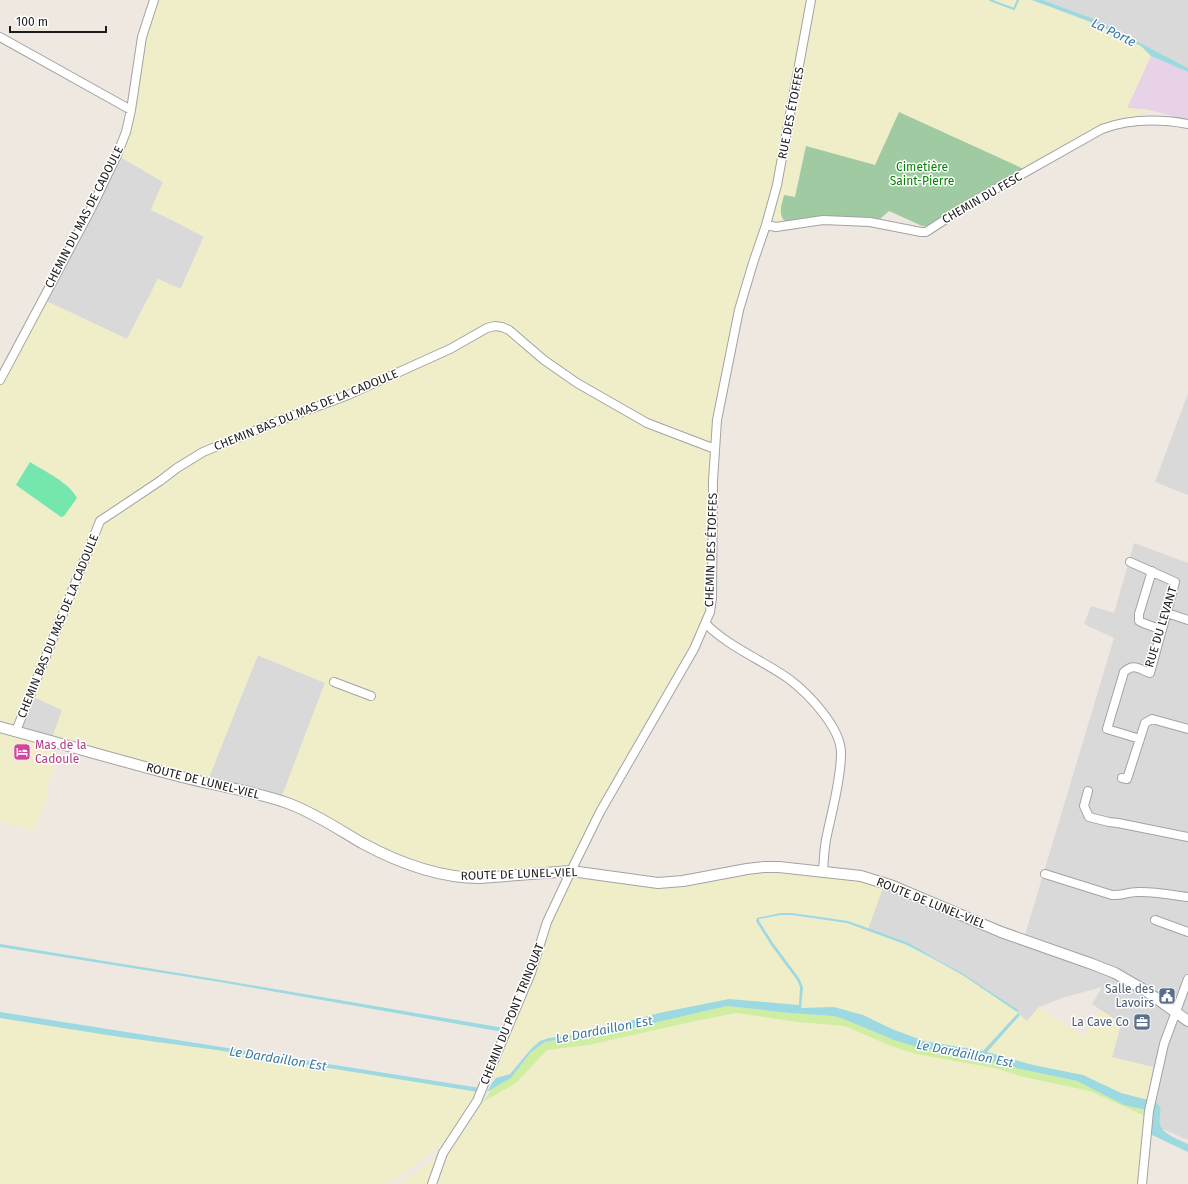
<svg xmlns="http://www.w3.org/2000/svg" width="1188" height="1184" font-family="'Fira Sans',sans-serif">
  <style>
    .residential { fill: #dad9d9 }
    .industrial { fill: #e8d2e7 }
    .farmland { fill: #f0eec9 }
    .grass { fill: #cfeea1 }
    .cemetery { fill: #a0caa1 }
    .pitch { fill: #76e6af }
    .water { fill: #9cd9e1 }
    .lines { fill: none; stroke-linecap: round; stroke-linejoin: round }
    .stream { stroke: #9cd9e1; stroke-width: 2 }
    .minor-casing { stroke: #a3a3a3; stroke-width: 10 }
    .tertiary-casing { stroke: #a3a3a3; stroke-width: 12 }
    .minor { stroke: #fff; stroke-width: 8 }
    .tertiary { stroke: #fff; stroke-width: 10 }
    .labels { text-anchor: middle; stroke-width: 3; stroke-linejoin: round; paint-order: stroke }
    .street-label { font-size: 12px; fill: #1c1c1c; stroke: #fff }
    .park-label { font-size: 12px; fill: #048301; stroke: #fff }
    .hotel-label { font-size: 12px; fill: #b23c85; stroke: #fff; text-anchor: start }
    .service-label { font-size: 12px; fill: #4e5e75; stroke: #fff; text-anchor: end }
    .water-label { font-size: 13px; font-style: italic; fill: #3b7aa4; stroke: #fff }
  </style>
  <rect width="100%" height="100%" fill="#efe8e0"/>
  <!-- residential -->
  <path class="residential" d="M1044,0h144v68l-94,-49z
    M119,156l44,26 -12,28 53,26 -24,54 -22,-11 -31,60 -81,-38z
    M1188,393v102l-33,-13z
    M1134,543l54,20v577l-42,-18 2,-22 -36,-43 9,-33 -29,-20 10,-17 -40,11 -23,9 -12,14 -9,-8 -1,-3 -79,-51 -29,-16 -41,-14 18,-51 139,57 89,-297 -30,-14 7,-18 23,7z
    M257,655l68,28 -43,113 -74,-16z
    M32,696l30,14 -9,26 -33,-9z"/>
  <!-- industrial -->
  <path class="industrial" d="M1151,56l37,16v48l-38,-10 -23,-2z"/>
  <!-- farmland -->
  <path class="farmland" d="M157,0h648l-7,51 -11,54 -12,69 -16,60 -18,50 -30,162 -63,-24 -71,-40 -75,-60 -7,-1 -46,26 -102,46 -144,58 -104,68 -83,207 -16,-5v-336l46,-84 81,38 31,-60 23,10 23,-52 -53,-28 12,-27 -44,-26 25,-118z
    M814,0h218l64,24 45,22 10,10 -24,52 23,2 -25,10 -99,50 -127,-58 -24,53 -69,-19 -12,51 -10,-2 2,27 -11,1 -2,-1v-6l8,-24 14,-85 17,-85z
    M502,328l74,57 135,65 -1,127 -3,34 -15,35 -6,7 -78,134 5,-3 -45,83 -88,7h-12l-31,-5 -44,-15 -30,-16 -39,-24 -17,-9 -25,-9 43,-113 -67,-28 -50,125 -155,-44 9,-26 -30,-14 70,-174 94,-65 292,-127z
    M0,731l59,16 -15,59 -11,25 -33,-10z
    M761,871l20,1 78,9 24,6 -15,42 -20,-8 -56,-8h-11l-24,5 -1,3 15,24 26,35 3,7 -1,18 -70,-6 -70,14 -77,21 -39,6 -18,14 -15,20 -19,5 4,-11 38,-91 22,-65 19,-37 89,14z
    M781,915l66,8 60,22 57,31 53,36v2l-34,37 -59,-10 -32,-12 -34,-15 -57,-6 2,-21 -4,-9 -26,-35 -14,-23z
    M1039,1007l44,30 18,-27 20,13 -9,34 41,10 -5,33 -27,-7 -38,-18 -50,-10 -47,-13 34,-37 7,6z
    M736,1013l62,9 47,4 46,20 103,22 30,9 66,14 55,25 -5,68h-702l11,-31 34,-51 33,-19 31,-33 42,-5 106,-24z
    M0,1018l120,19 97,13 261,42 -32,50 -58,42h-388z
    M432,1160l4,1 -6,23h-30z"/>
  <!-- grass -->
  <path class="grass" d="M727,1006l63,7 43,3 8,2 53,22 26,8 52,8 35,10 70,15 47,24 22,5 -1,6 -55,-25 -66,-14 -30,-9 -78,-14 -25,-8 -46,-20 -47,-4 -62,-9 -41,8 -106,24 -42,5 -31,33 -33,19 8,-12 20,-12 20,-26 14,-10 20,-4 37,-3z"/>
  <!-- cemetery -->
  <path class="cemetery" d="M899,112l127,58c-26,13 -53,25 -77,42 -8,6 -17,16 -27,14l-33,-15 -9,8 -52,-3 -42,6c-9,-7 -4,-18 -2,-27l11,2 11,-51 69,19z"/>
  <!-- pitch -->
  <path class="pitch" d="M30,462c14,9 40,21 47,36l-13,18 -3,1 -45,-32z"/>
  <!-- water -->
  <path class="water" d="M1032,0h11l51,19 94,49v4l-37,-16 -10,-10 -45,-22z
    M781,913h11l56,8 61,22 54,31 55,36 -1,2 -53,-36 -30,-17 -27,-14 -60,-22 -55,-8h-11l-22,4v2l14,22 26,35 4,9 -2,21 33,-1 29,8 29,14 32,12 59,10 35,-38 2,2 -33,37 46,13 50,10 38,18 27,7 -2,10 -22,-5 -47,-24 -70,-15 -35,-10 -52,-8 -26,-8 -53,-22 -8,-2 -43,-3 -63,-7 -125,29 -37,3 -20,4 -14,10 -20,26 -24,14 5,-9 4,-5 14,-4 22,-26 8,-7 9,-3 33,-4 77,-21 70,-14 70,6 1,-18 -3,-7 -26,-35 -15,-24 1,-3z
    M0,944l221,36 283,48 -1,4 -283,-50 -220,-35z
    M0,1012l480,76 -2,4 -261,-42 -97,-13 -120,-19z
    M1153,1101c14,6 3,16 8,26 4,8 19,13 27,17v8l-36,-17 -1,-3z"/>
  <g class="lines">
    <!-- stream -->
    <path class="stream" d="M990,0l24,9 4,-9"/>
    <defs>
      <path id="minor" d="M0,37l131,73
        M766,225l10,2 47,-7 47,2 51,10h5l43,-28 133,-75c27,-10 58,-10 86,-5
        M0,380l91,-171 26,-54 9,-23 5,-22 11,-73 12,-37
        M1130,562l45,20 -25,91c-11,-4 -16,-10 -26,-1l-17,57 33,10
        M1152,571l-13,43v7l4,2 19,7
        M1167,613l21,7
        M706,624c23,23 56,36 83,55 20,15 53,50 52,75 0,25 -9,57 -14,81 -3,12 -3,24 -4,37
        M334,682l37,14
        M16,731l84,-210 60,-40 17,-13 26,-16 75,-31 70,-26 102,-46 37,-21 8,-2 7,1 7,3 35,30 33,23 70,40 68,26
        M1122,778l5,1 18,-56 7,-4 36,10
        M1088,791l-4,15 5,11 20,5 9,1 70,14
        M1045,874l67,21c9,1 16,-3 25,-3 17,-1 34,3 51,5
        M1155,920l33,12
        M432,1184l11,-31 34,-52 7,-17 47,-111 16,-51 24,-51 29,-59 94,-163 16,-37 2,-14 1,-117 4,-61 22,-110 14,-47 13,-38 11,-40 34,-185
        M1142,1184l7,-73 15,-67 24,-65"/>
      <path id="tertiary" d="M0,727c63,17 127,36 190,52 33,8 68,13 100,25 26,10 48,25 72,39 37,20 76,35 118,35l91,-7 87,12 25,-2 64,-12 17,-2h15l82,9 32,10 108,46 91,32 23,9 31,18 42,30"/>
    </defs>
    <!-- minor casing -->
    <use href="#minor" class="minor-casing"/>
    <!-- tertiary casing -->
    <use href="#tertiary" class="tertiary-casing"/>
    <!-- minor -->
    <use href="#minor" class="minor"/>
    <!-- tertiary -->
    <use href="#tertiary" class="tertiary"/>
  </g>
  <!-- icons -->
  <defs>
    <symbol id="hotel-square" viewBox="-11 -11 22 22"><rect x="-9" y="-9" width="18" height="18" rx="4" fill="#d1479c" stroke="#fff"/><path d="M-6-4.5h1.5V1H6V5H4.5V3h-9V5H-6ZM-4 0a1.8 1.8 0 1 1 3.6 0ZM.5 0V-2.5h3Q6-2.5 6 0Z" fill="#fff"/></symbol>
    <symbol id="civic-square" viewBox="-11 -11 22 22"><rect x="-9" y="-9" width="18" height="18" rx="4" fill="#5c6f8a" stroke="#fff"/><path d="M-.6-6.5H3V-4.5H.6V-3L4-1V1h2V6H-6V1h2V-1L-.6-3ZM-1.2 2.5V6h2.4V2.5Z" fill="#fff"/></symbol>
    <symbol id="office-square" viewBox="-11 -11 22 22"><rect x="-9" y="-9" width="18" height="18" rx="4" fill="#5c6f8a" stroke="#fff"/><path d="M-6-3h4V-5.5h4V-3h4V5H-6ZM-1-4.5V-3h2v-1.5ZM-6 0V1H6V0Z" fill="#fff"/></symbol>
  </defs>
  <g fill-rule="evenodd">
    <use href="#hotel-square" x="12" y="742" width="20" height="20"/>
    <use href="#civic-square" x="1157" y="986" width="20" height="20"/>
    <use href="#office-square" x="1132" y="1012" width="20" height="20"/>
  </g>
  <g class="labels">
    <!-- street labels -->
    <g class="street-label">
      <text transform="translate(791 113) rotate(-79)" y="4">RUE DES ÉTOFFES</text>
      <text transform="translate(982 198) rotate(-30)" y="4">CHEMIN DU FESC</text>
      <text transform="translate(84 217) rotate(-63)" y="4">CHEMIN DU MAS DE CADOULE</text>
      <text transform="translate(306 410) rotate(-22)" y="4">CHEMIN BAS DU MAS DE LA CADOULE</text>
      <text transform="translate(711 550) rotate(-88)" y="4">CHEMIN DES ÉTOFFES</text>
      <text transform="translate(58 626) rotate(-68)" y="4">CHEMIN BAS DU MAS DE LA CADOULE</text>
      <text transform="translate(1161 627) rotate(-73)" y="4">RUE DU LEVANT</text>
      <text transform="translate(203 781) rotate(14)" y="4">ROUTE DE LUNEL-VIEL</text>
      <text transform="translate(519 874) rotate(-2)" y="4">ROUTE DE LUNEL-VIEL</text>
      <text transform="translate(931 903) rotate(22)" y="4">ROUTE DE LUNEL-VIEL</text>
      <text transform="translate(512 1014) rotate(-68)" y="4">CHEMIN DU PONT TRINQUAT</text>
    </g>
    <!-- park labels -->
    <g class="park-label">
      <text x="922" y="171">Cimetière<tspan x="922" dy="14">Saint-Pierre</tspan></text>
    </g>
    <!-- hotel labels -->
    <g class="hotel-label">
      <text x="35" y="749">Mas de la<tspan x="35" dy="14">Cadoule</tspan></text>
    </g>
    <!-- service labels -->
    <g class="service-label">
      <text x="1154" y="993">Salle des<tspan x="1154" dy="14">Lavoirs</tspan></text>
      <text x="1129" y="1026">La Cave Co</text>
    </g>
    <!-- water labels -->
    <g class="water-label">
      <text transform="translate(1114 32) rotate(26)" y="5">La Porte</text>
      <text transform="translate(604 1029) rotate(-11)" y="5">Le Dardaillon Est</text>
      <text transform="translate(965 1053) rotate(11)" y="5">Le Dardaillon Est</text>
      <text transform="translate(278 1058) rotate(9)" y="5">Le Dardaillon Est</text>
    </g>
  </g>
  <!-- scale -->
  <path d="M10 26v6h96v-6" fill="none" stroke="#1c1c1c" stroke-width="2"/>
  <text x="16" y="26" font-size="12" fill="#1c1c1c" stroke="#ffffff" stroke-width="3" paint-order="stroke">100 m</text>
</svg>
